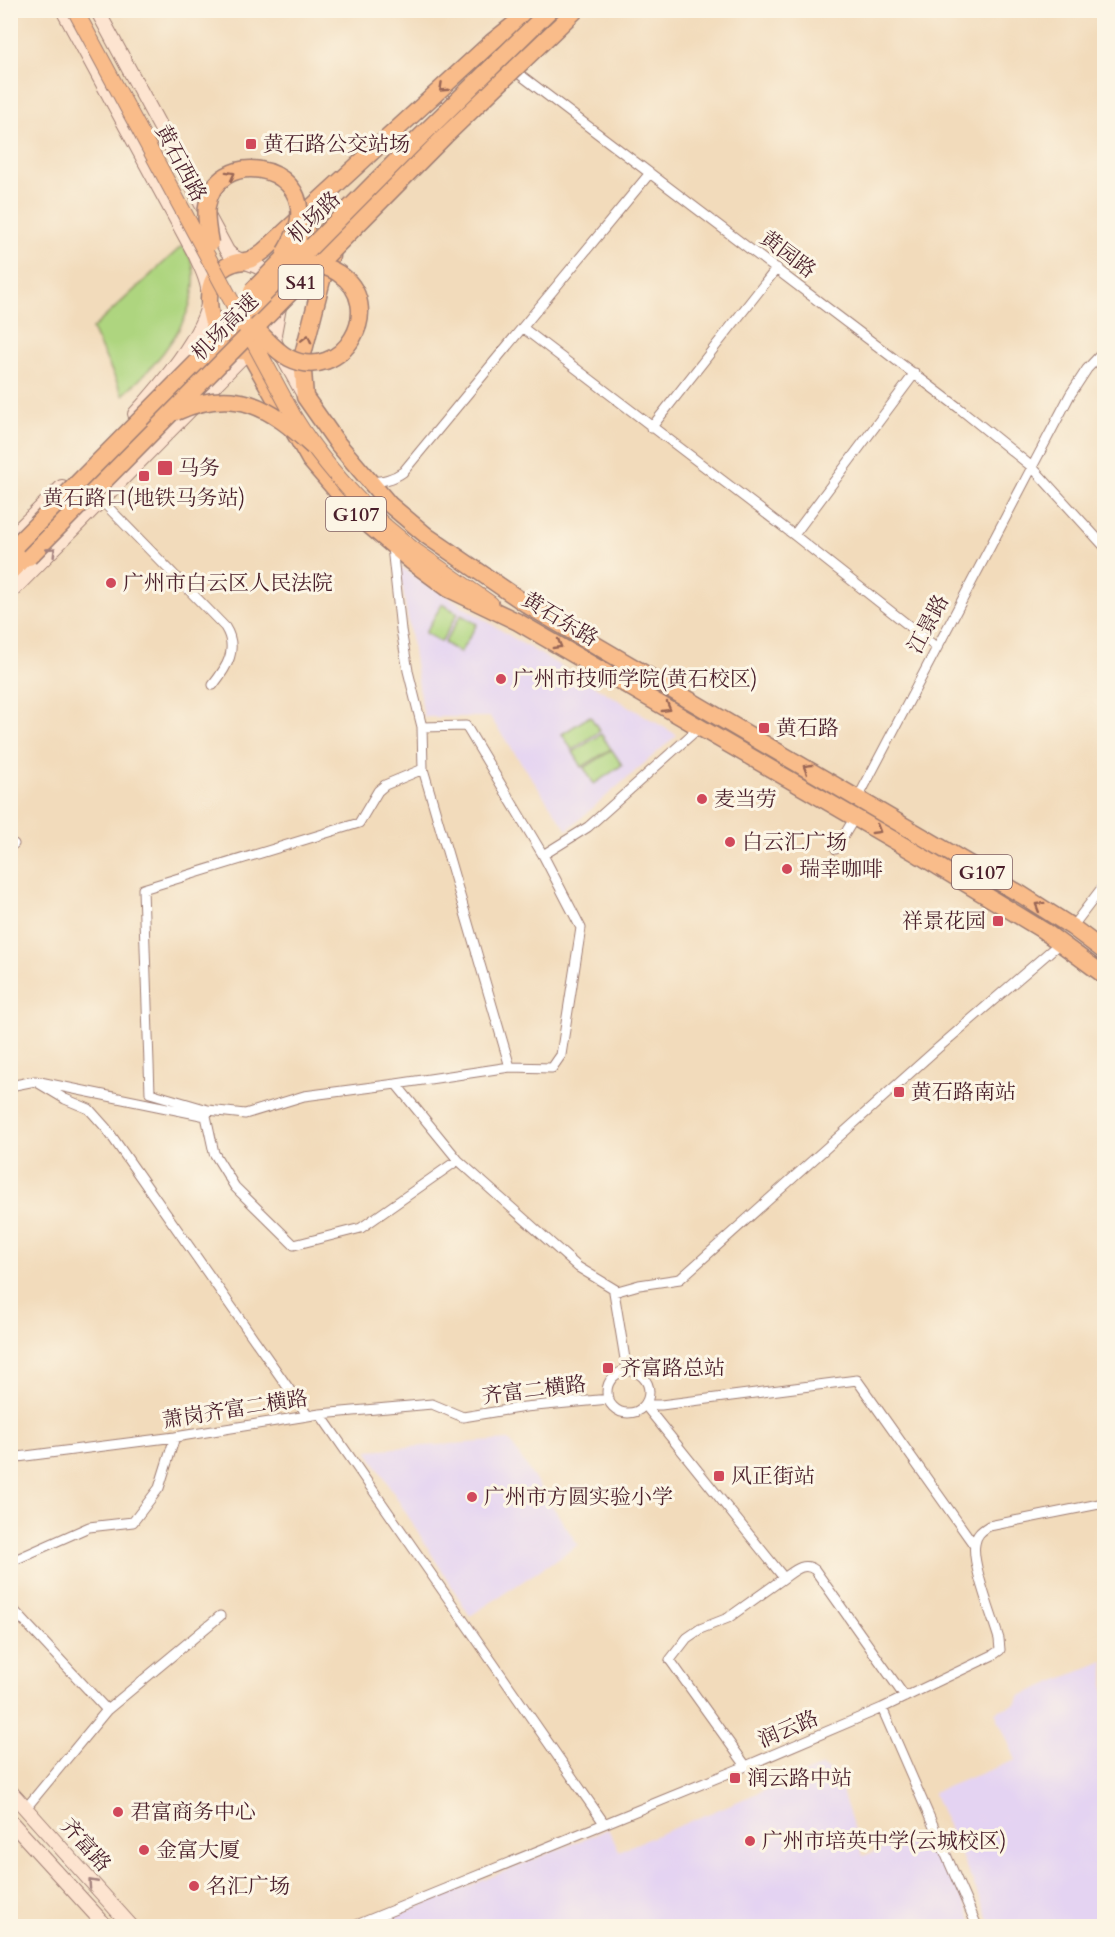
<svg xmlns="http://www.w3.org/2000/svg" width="1115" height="1937" font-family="Cardo,'Noto Serif SC',serif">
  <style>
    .built { fill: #e4d3f2 }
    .green { fill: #aed57f; stroke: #7c7a55; stroke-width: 1.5 }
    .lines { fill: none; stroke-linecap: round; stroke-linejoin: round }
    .street-casing { stroke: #9e7d73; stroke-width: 11 }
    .secondary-casing { stroke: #9e7d73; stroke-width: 16 }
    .primary-casing { stroke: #9e7d73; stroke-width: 17 }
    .highway-casing { stroke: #9e7d73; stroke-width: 19 }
    .street { stroke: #fff; stroke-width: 9 }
    .secondary { stroke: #fde4d0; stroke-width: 14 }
    .primary { stroke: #f9bc8a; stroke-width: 15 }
    .highway { stroke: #f9bc8a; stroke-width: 16 }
    .primary-bridge-casing { stroke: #9e7d73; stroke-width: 17; stroke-linecap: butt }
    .highway-bridge-casing { stroke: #9e7d73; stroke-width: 19; stroke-linecap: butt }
    .primary-bridge { stroke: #f9bc8a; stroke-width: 15 }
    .highway-bridge { stroke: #f9bc8a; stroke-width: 16 }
    .oneway { stroke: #996656 }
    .oneway2 { stroke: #a4827e }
    .poi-dot { fill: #d1495b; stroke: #fcf5e5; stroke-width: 2 }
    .labels { text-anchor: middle; stroke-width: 6; stroke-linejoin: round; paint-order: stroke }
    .shield { fill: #fcf5e5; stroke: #7f5f63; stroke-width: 1.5 }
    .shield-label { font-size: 20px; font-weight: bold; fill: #4a1f2b }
    .poi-label { font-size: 21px; fill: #4a1f2b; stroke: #fcf5e5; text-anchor: start }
    .street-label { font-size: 21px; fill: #4a1f2b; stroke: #fcf5e5 }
  </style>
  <rect width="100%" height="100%" fill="#fcf5e5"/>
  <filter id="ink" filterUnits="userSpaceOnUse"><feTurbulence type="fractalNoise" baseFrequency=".0167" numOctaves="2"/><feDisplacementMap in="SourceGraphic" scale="12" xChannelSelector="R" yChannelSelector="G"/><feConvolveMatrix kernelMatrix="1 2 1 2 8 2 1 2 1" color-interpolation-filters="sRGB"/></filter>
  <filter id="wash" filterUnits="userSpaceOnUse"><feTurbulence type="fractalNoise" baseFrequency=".008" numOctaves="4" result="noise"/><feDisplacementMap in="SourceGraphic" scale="24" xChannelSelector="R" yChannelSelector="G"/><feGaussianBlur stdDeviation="1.35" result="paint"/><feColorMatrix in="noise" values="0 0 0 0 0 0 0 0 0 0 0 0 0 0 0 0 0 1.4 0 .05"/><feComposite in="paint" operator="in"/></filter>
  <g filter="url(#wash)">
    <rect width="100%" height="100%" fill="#f2dbbb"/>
    <!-- built -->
    <path class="built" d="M399,566l121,76 157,93 -110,95 -77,-113h-66z
      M509,1440l69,105 -108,71 -103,-166z
      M1104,1661v265h-112l-59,-134 83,-32 -21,-48 20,-8 5,-8z
      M822,1766l15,10 26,80 69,-25 43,95h-604l237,-97 11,22z"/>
    <!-- green -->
    <path class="green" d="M183,245c3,7 9,14 10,21 9,48 -37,100 -70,129l-31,-66z
      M442,604l16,9 -17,29 -16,-9z
      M461,615l16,9 -17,29 -16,-10z
      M590,716l10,15 -28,19 -10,-16z
      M601,734l10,15 -29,18 -9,-15z
      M612,750l10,15 -28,19 -10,-16z"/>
  </g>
  <g filter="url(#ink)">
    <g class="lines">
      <defs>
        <path id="street" d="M518,73l441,335 73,59 72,79
          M523,328l271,207 142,112
          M651,428l126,-160
          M370,482c12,-1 22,-2 33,-10l247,-299
          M102,501l123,126c14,22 2,40 -12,58
          M794,535l121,-162
          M392,547l9,83 7,41 14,56 1,42 87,298
          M423,769l-38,16 -7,6 -19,32 -216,66 7,204 58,17 -2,6 8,37 21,34 59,58 67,-17 97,-68
          M858,798l212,-403 17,-26 17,-18
          M10,845l4,-1
          M836,849l19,-32
          M543,855l45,-28 112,-100
          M1072,927l32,-42
          M35,1081l30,18 24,10 17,19 202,288
          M396,1084l114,-17 42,1 9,-13 20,-127 -38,-73 -77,-129 -44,1
          M10,1086l25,-5 171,35
          M208,1110l37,4 59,-18 92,-12 62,76 120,107 38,23
          M627,1371l-13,-79 25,-7 41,-6 258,-231 123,-106
          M607 1392a21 21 0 1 1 42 0a21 21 0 1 1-42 0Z
          M645,1405h16l196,-25 117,165
          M645,1405l139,173c10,-7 20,-17 31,-8l90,127
          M320,1414l284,409
          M10,1458l165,-21 145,-23 112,-10 31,13 62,-10 84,-8
          M10,1562l79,-35 44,-5 26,-34 16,-51
          M10,1606l97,104
          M882,1708l95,218
          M746,1766l-76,-106 17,-22 13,-9 28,-11 56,-40
          M26,1808l81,-98 113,-94
          M354,1926l392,-160 136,-58 111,-53 7,-5 -1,-11c-6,-21 -28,-76 -24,-95 1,-9 6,-13 14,-18l115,-23"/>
        <path id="secondary" d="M63,10l132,244c6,13 14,28 14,44 -2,34 -51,91 -74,116
          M97,10l130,241c12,15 32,8 47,30
          M280,302l-6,32 1,9 29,52
          M10,538l52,-51
          M10,593l238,-242 6,-2
          M10,1791l121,135
          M10,1821l96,105"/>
        <path id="primary" d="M385,526l29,24 77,54"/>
        <path id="highway" d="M536,10l-19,12 -25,20 -227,208c-5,4 -12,10 -20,11 -7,1 -11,1 -18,5 -25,14 -21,50 -6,71 7,9 15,16 27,14l62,109 48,56 53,45 38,28 69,33 398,231 128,78 60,44
          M440,129l49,-46
          M304,215c-1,17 6,27 22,34
          M331,256l-9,24 -20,78 3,39 33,47 51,60 38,32 102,70 493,289 50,32 32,24
          M10,554l19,-18
          M10,572l27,-27"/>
      </defs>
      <!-- street casing -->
      <use href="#street" class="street-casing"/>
      <!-- secondary casing -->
      <use href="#secondary" class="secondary-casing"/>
      <!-- primary casing -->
      <use href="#primary" class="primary-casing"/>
      <!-- highway casing -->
      <use href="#highway" class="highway-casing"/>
      <!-- street -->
      <use href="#street" class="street"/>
      <!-- secondary -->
      <use href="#secondary" class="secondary"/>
      <!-- primary -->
      <use href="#primary" class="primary"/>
      <!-- highway -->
      <use href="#highway" class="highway"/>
      <defs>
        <path id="primary-bridge" d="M75,10l219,407c25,41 56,76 91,109"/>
        <path id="highway-bridge" d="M210,243c-2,-12 -5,-25 -3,-37 10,-58 98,-43 92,12 -1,12 -8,24 -14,34
          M252,291l47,-48
          M258,331c10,10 19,21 31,27 53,27 100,-52 49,-85 -10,-6 -18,-9 -30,-8
          M176,412c59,-27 94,-5 137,35
          M17,544l393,-397 140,-137
          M29,557l416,-421 131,-126"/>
      </defs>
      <!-- primary-bridge casing -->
      <use href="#primary-bridge" class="primary-bridge-casing"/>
      <!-- highway-bridge casing -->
      <use href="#highway-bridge" class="highway-bridge-casing"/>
      <!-- primary-bridge -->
      <use href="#primary-bridge" class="primary-bridge"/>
      <!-- highway-bridge -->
      <use href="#highway-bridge" class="highway-bridge"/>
    </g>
    <!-- one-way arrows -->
    <defs><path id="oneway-chevron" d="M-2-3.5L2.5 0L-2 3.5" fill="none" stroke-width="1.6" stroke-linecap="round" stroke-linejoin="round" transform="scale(1.5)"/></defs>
    <g class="oneway">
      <use href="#oneway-chevron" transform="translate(443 88) rotate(137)"/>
      <use href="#oneway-chevron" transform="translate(231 175) rotate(-29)"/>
      <use href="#oneway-chevron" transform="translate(307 339) rotate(-76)"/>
      <use href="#oneway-chevron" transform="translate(558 645) rotate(30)"/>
      <use href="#oneway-chevron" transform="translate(667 708) rotate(30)"/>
      <use href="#oneway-chevron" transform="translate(807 768) rotate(-149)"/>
      <use href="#oneway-chevron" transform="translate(877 830) rotate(31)"/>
      <use href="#oneway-chevron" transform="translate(1039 906) rotate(-149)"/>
    </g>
    <g class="oneway2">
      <use href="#oneway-chevron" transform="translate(52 551) rotate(-45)"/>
      <use href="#oneway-chevron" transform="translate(92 1883) rotate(-132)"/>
    </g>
  </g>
  <!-- markers -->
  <g class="poi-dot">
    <rect x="245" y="138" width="12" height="12" rx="3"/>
    <rect x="157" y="460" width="16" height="16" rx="3"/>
    <rect x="138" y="470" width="12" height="12" rx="3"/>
    <circle cx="111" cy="583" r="6"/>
    <circle cx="501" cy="679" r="6"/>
    <rect x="758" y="722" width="12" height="12" rx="3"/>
    <circle cx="702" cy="799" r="6"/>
    <circle cx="730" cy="842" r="6"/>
    <circle cx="787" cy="869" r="6"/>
    <rect x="992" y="915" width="12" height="12" rx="3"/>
    <rect x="893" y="1086" width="12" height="12" rx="3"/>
    <rect x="602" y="1362" width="12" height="12" rx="3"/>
    <rect x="713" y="1470" width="12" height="12" rx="3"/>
    <circle cx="472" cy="1497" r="6"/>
    <rect x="729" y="1772" width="12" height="12" rx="3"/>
    <circle cx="118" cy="1812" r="6"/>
    <circle cx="750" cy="1841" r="6"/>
    <circle cx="144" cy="1850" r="6"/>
    <circle cx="194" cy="1886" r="6"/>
  </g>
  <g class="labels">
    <!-- shield labels -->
    <g class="shield">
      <rect x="278.5" y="265" width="45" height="34" rx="4.5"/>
      <rect x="326" y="497" width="60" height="34" rx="4.5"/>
      <rect x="952" y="855" width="60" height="34" rx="4.5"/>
    </g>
    <g class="shield-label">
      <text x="301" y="289">S41</text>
      <text x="356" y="521">G107</text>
      <text x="982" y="879">G107</text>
    </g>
    <!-- poi labels -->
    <g class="poi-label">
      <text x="263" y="151">黄石路公交站场</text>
      <text x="178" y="475">马务</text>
      <text x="144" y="505" text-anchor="middle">黄石路口(地铁马务站)</text>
      <text x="123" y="590">广州市白云区人民法院</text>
      <text x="513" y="686">广州市技师学院(黄石校区)</text>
      <text x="776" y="735">黄石路</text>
      <text x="714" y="806">麦当劳</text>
      <text x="742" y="849">白云汇广场</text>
      <text x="799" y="876">瑞幸咖啡</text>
      <text x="986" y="928" text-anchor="end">祥景花园</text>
      <text x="911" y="1099">黄石路南站</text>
      <text x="620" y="1375">齐富路总站</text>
      <text x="731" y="1483">风正街站</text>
      <text x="484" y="1504">广州市方圆实验小学</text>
      <text x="747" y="1785">润云路中站</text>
      <text x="130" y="1819">君富商务中心</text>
      <text x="762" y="1848">广州市培英中学(云城校区)</text>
      <text x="156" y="1857">金富大厦</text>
      <text x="206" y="1893">名汇广场</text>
    </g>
    <!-- street labels -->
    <g class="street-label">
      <text transform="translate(181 163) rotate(62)" y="7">黄石西路</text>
      <text transform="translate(314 217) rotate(-44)" y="7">机场路</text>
      <text transform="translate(788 254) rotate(37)" y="7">黄园路</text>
      <text transform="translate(225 327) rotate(-45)" y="7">机场高速</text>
      <text transform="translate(560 619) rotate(31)" y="7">黄石东路</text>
      <text transform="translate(928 624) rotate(-62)" y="7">江景路</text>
      <text transform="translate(534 1390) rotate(-7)" y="7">齐富二横路</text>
      <text transform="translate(235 1409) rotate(-9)" y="7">萧岗齐富二横路</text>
      <text transform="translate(788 1729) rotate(-23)" y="7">润云路</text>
      <text transform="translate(86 1845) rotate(48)" y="7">齐富路</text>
    </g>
  </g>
  <!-- margin -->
  <rect width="1115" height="1937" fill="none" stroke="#fcf5e5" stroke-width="36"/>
</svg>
